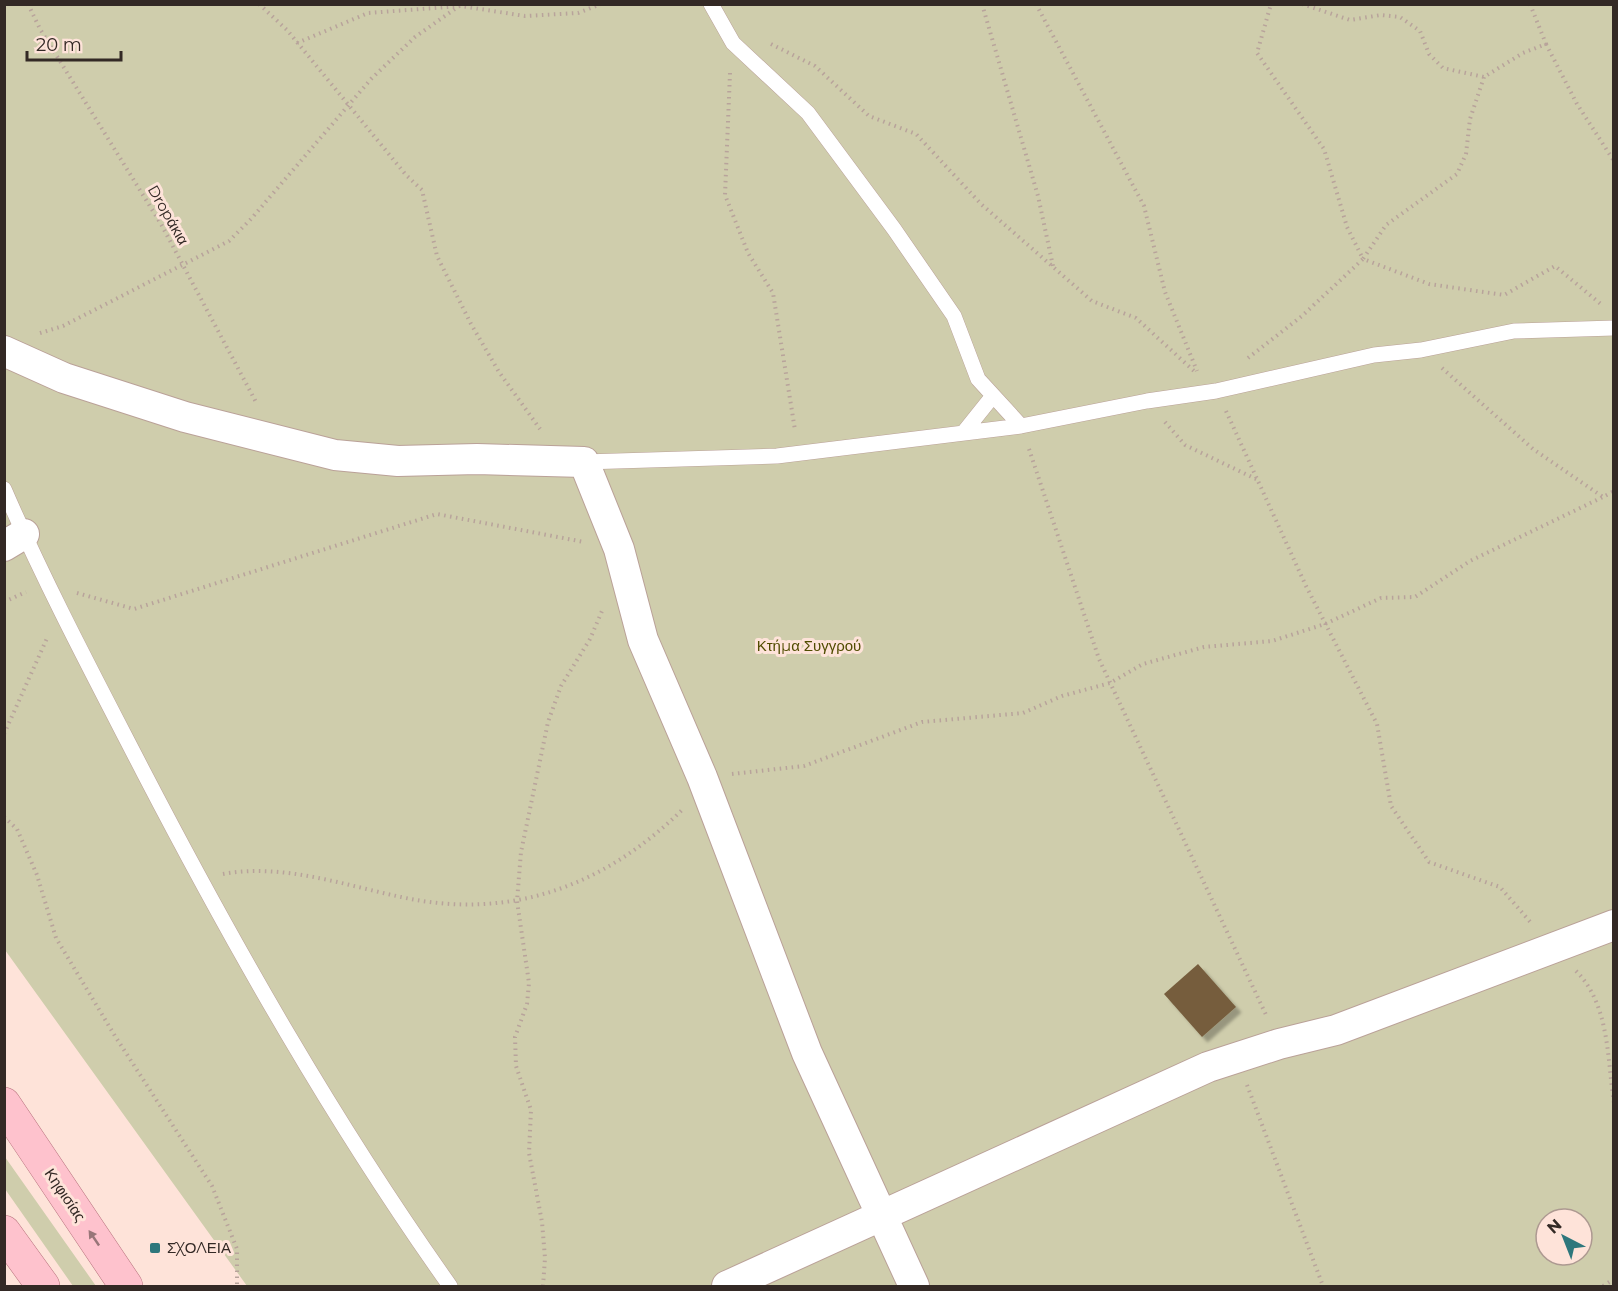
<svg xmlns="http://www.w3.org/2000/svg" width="1618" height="1291" font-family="Montserrat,sans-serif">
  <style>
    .green { fill: #cfcdac; fill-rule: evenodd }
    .building { fill: #765d3d; filter: url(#shadow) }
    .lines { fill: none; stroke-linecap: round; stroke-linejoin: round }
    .lane-casing { stroke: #baa198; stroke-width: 16 }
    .street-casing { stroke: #baa198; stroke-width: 32 }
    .primary-casing { stroke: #b7727d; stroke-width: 34 }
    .path { stroke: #b8a39b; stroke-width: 4; stroke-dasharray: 1.5 4.5; stroke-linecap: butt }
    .lane { stroke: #fff; stroke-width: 15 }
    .street { stroke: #fff; stroke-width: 30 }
    .primary { stroke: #fec2cd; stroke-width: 33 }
    .oneway { fill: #987679 }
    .poi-dot { fill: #2e777c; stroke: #fee3d9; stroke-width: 2 }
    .labels { text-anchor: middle; stroke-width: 6; stroke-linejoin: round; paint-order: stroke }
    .street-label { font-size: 15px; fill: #332925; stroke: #fee3d9 }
    .park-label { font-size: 15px; fill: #514c00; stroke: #fee3d9 }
    .poi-label { font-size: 15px; fill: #332925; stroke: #fee3d9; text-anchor: start }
  </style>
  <defs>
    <filter id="shadow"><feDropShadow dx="5.5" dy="5.5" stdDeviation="1.5" flood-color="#0004"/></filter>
  </defs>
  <rect width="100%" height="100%" fill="#fee3d9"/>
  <!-- green -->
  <path class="green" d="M4,5h1609v1281h-1366l-242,-336zM1546,1219h36v36h-36z
    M5,1157l91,129h-23l-68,-97z"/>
  <!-- building -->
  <path class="building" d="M1198,964l38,43 -34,30 -38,-43z"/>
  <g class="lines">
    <defs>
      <path id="lane" d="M711,4l22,39 75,70 86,116 60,87 24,63 43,47
        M964,432l28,-35
        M584,462l193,-6 244,-30 126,-25 69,-10 158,-36 47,-5 93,-19 100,-3
        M4,489c42,97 92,191 140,284 92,177 191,351 306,513"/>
      <path id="street" d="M4,351l60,27 121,39 150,38 63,6 79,-2 107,3 35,87 24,91 59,137 105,276 107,233
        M4,546l20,-12
        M727,1286l481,-219 71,-23 57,-14 278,-105"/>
      <path id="primary" d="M4,1104l122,182
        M4,1232l39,54"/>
    </defs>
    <!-- lane casing -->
    <use href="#lane" class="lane-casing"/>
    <!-- street casing -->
    <use href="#street" class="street-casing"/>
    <!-- primary casing -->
    <use href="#primary" class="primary-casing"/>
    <!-- path -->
    <path class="path" d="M28,4l12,25 121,195 95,178
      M259,4l28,26 119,145 16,15 15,66 34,68 28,48 41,57
      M982,4l56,192 15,70
      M1036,4l108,202 21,86 32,79
      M1302,4l48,16 31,-5 19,2 20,14 9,23 14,14 41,9 39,-24 23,-9 -16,-40
      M297,43l71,-30 93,-7 64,10 53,-3 23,-9
      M771,44l44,22 54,50 47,18 65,70 111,97 44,17 58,53
      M1546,44l31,60 37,57
      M730,73l-5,122 23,58 25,40 22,137
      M1484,77l-14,42 -4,35 -9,20 -71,51 -23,34 66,25 75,11 51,-29 47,39
      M40,333l23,-7 166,-85 22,-22 120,-140 44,-42 47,-33
      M1248,358l54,-42 61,-57 -16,-32 -23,-78 -67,-96 14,-49
      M1442,368l91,81 70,48 11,-6
      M1226,411l80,175 71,138 14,82 38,56 71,25 32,37
      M1165,422l20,23 73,35
      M1029,449l70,210 168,358
      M77,593l57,16 303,-95 147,28
      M4,602l22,-10
      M4,734l44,-98
      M732,774l72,-8 118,-44 101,-9 39,-17 48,-13 33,-19 61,-17 68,-6 53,-17 56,-26 34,-1 55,-36 133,-64
      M4,817l13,12 20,46 19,63 59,98 97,150 25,63v37
      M223,874c59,-11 121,11 178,23 109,24 204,-11 282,-88
      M1576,971c34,34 31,88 38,132
      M1247,1085l76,201
      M543,1286l2,-28 -3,-36 -13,-69 2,-43 -15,-44 -1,-29 12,-33 2,-21 -12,-82 4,-49 27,-130 13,-36 29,-47 12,-28
      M1603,1286l11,-7"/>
    <!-- lane -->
    <use href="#lane" class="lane"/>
    <!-- street -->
    <use href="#street" class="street"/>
    <!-- primary -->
    <use href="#primary" class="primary"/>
  </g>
  <!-- one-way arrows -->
  <defs><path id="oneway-solid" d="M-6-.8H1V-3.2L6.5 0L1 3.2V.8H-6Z" transform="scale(1.5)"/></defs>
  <use class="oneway" href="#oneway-solid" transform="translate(94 1238) rotate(-124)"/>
  <!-- markers -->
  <rect class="poi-dot" x="149" y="1242" width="12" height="12" rx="3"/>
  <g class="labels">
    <!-- street labels -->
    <g class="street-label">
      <text transform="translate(168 215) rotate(60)" y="5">Dropάκια</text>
      <text transform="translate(65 1195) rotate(56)" y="5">Κηφισίας</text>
    </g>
    <!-- park labels -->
    <g class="park-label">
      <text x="809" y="651">Κτήμα Συγγρού</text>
    </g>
    <!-- poi labels -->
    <g class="poi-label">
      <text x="167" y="1253">ΣΧΟΛΕΙΑ</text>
    </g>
  </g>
  <!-- border -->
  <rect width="1618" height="1291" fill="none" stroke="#332925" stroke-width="12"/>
  <!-- north arrow -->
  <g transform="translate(1564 1237) rotate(318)"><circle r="28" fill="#fee3d9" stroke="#ad9991" stroke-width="1.5"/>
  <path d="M0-4.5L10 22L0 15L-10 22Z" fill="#2e777c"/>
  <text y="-9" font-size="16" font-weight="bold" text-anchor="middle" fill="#332925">N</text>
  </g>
  <!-- scale -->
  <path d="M27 51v9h94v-9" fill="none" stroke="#332925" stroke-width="3"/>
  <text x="36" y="51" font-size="18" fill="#332925" stroke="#fee3d9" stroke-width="4.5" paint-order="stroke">20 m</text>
</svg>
